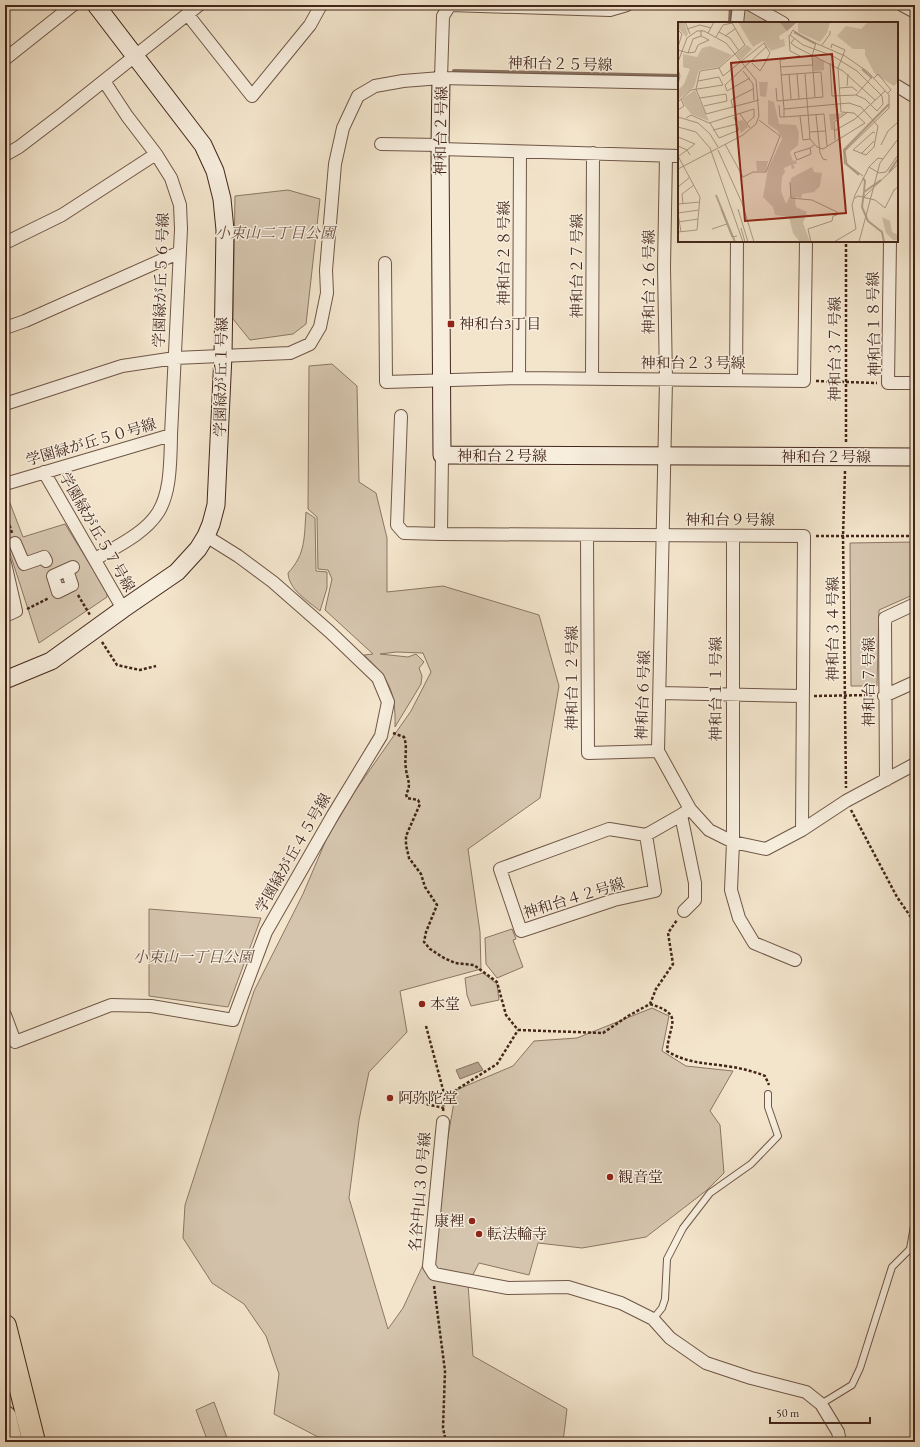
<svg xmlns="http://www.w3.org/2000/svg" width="920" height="1447" font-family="'EB Garamond','Noto Serif JP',serif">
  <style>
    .green { fill: #d5c5ae; stroke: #8c7664 }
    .water { fill: #b7a490; stroke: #897261 }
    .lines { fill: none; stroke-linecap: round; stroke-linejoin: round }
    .stream { stroke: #897261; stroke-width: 4 }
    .lane-casing { stroke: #6f5647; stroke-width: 8 }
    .street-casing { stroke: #6f5647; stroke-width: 14 }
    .secondary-casing { stroke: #43261b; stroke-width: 19 }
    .highway-casing { stroke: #43261b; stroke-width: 24 }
    .path { stroke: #43261b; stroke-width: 2.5; stroke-dasharray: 3 2; stroke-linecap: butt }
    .lane { stroke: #f7eede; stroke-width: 6 }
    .street { stroke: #f7eede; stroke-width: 12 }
    .secondary { stroke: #f7eede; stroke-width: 17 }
    .highway { stroke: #f3e5cc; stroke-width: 22 }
    .poi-dot { fill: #8f2418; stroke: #f7eede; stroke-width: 1.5 }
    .labels { text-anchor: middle; stroke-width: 3; stroke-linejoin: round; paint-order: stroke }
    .street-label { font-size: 15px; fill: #43261b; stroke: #f7eede }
    .park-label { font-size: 15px; font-style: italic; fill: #684e40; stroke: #f7eede }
    .poi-label { font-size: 15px; fill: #43261b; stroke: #f7eede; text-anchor: start }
    .inset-river { fill: none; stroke: #b7a490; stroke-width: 2 }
    .inset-road { fill: none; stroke: #ad9985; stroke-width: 1 }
    .view { fill: #8f2418; fill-opacity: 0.15; stroke: #8f2418; stroke-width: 2 }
    .inset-edge { fill: none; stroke: #43261b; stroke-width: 2 }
  </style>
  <rect width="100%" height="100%" fill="#f3e5cc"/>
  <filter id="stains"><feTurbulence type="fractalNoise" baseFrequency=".005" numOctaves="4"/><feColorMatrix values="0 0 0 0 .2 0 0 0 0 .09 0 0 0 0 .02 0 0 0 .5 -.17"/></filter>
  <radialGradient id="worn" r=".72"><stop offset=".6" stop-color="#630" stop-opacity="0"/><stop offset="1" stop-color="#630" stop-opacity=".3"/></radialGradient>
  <!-- green -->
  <path class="green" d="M741,7l31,16h-31z
    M288,190l32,9 -14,125 -13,10 -43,6 -17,-21 2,-123z
    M332,364l25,22 2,96 17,11 11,45v54l56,-6 96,29 20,71 -19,112 -72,51 12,83 1,37 -81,22 7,41 -38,40 -10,48 -10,78 39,131 15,-21 25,-54 28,-164 57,-24 21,-25 43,-3 75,-30 17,8 -7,35 24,15 47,5 -23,40 10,14 4,48 -17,17 -61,47 -64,11 -44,-5 -9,32 -50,-12 -11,21 5,72 94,53 -4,33h-187l-58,-5 -44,-23 5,-40 -13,-38 -22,-32 -32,-21 -29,-45 2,-33 69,-214 49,-97 23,-54 27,-46 58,-83 20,-39 -8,-19 -27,-1 -16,2 28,3 8,-3 8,8 -5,6 3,8 -1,8 -26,43c1,-35 -6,-49 -31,-72l9,-1 -48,-44 7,-31 -4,-9 -10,-1 -1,-52 -9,-8 1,-143z
    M5,490l18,47 42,-13 42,68v5l-68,46 -34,-105z
    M306,512l9,6 1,53 11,1v16l-7,23c-12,-10 -31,-21 -32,-38 18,-19 16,-36 18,-61z
    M915,542v52l-36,16 -2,76h-26l-1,-143z
    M149,909l112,9 -33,89 -79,-11z
    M512,929l4,10 -3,1 10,27 -26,11 -11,-14 -1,-26z
    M483,973l14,11 2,16 -28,6 -4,-11 -2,-17z
    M214,1402l13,36 -2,4h-17l-12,-32z"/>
  <!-- water -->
  <path class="water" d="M478,1062l5,8 -23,9 -4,-9z"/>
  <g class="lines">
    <!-- stream -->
    <path class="stream" d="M730,23l1,-18
      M454,71l225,5"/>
    <defs>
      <path id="lane" d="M653,1319l9,-11 3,-9 2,-40 16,-31 27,-35 41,-29 27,-28 -10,-29v-13
        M821,1404l31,-19 8,-17 32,-101 18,-18 5,-29"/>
      <path id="street" d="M751,5l32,18
        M902,5l13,7
        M188,15l64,81 58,-71 11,-20
        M737,23l2,-18
        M5,59l68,-54
        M441,78l2,-62 7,-11 160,5 17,-5
        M104,81l23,35 29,38 15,24 9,27 1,24 -10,206
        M897,86l18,11
        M381,144l59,1
        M440,149l239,7
        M5,155l14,-8 42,-32 138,-110
        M666,156l-2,111 2,113 -8,371 32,58 19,21 24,12 33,7 36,-19 44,-29 69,-37
        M890,241l-2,142h27
        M5,243l57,-28 94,-61
        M385,263l1,119 133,-4 285,3 2,-140
        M5,328l20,-7 155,-69
        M519,378l1,-226
        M592,379l1,-226
        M736,379l1,-138
        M5,404l117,-38 53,-8 115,-5 20,-9 10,-17 7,-34 -1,-23 9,-106 8,-36 15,-32 17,-10 28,-5 38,-3 238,5
        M401,416l-4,109 7,8 37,1
        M442,455l-1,79 363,2 -2,294
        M44,472l79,137
        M5,484l166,-49c-1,78 -8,87 -76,124
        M587,535l1,218 70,-2
        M733,536v306l-2,48 8,28 15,25 41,17
        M15,543l9,21 20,-7 2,4
        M5,563l11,48 -11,5
        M67,570l5,15 -14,7 -5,-16 20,-9
        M660,693l142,3
        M884,696l31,-14
        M886,780l-1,-162 30,-14
        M681,815l14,68v17l-11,11
        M646,835l-37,-6 -109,40 21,62 93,-31 41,-9 -9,-56 35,-20 9,-6
        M5,1015l10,27 96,-37 40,1 82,14 33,-88 67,-117 48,-79 7,-34 -10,-24 -48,-46 -57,-50 -35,-26 -32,-20
        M443,1122l-14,144 5,8 74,14 60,-1 53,16 32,16 17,19 36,25 45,15 55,14 15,12 17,28 2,10"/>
      <path id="secondary" d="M441,78l-1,67 2,310 473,2
        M5,680l46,-19 72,-52 54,-37 21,-23 8,-13 5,-12 5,-19 7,-150 2,-125 -3,-31 -7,-28 -12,-26 -107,-140"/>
      <path id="highway" d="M5,1326l29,116
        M5,1417l6,25"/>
    </defs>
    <!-- lane casing -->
    <use href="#lane" class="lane-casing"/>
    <!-- street casing -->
    <use href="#street" class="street-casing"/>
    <!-- secondary casing -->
    <use href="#secondary" class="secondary-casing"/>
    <!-- highway casing -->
    <use href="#highway" class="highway-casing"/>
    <!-- path -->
    <path class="path" d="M816,381l61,2
      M846,442v-201
      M845,471l-2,65 3,252
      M5,511l7,22
      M816,536h99
      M78,595l12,20
      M27,609l22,-11
      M102,642l15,23 23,5 16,-4
      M814,696l59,-1
      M393,733l11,4c4,11 0,21 2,32 1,10 6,16 0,25l1,4 11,2 2,4 -14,32v9l3,13 12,16 4,13 12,18 -11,27 -2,10 6,7 14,9 11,5 19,2 23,17 9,33 12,15
      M851,810l46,87 18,26
      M650,1004c35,11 19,19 17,47 19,12 38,12 59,15 14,2 27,5 39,10l4,9
      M426,1026l19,71
      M518,1030l85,3 25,-17 22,-12 6,-15 17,-25 -5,-31 9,-13
      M412,1101l32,7
      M443,1111l2,-14 52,-33 21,-34
      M434,1286l11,85 -2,57 3,14"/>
    <!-- lane -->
    <use href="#lane" class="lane"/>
    <!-- street -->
    <use href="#street" class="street"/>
    <!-- secondary -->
    <use href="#secondary" class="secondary"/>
    <!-- highway -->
    <use href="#highway" class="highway"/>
  </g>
  <!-- markers -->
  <g class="poi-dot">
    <rect x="447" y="320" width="8" height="8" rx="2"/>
    <circle cx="422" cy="1004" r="4"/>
    <circle cx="390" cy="1098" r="4"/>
    <circle cx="610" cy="1177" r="4"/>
    <circle cx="472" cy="1221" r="4"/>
    <circle cx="479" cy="1234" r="4"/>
  </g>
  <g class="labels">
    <!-- street labels -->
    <g class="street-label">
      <text transform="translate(560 64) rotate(1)" y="5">神和台２５号線</text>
      <text transform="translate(441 131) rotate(-89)" y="5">神和台２号線</text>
      <text transform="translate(504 253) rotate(-90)" y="5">神和台２８号線</text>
      <text transform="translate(577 266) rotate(-90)" y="5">神和台２７号線</text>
      <text transform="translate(161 280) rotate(-88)" y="5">学園緑が丘５６号線</text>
      <text transform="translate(649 282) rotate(-90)" y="5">神和台２６号線</text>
      <text transform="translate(874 324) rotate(-91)" y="5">神和台１８号線</text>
      <text transform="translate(835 349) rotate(-90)" y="5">神和台３７号線</text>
      <text x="693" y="368">神和台２３号線</text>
      <text transform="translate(221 377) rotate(-89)" y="5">学園緑が丘１号線</text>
      <text transform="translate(91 442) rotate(-16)" y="5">学園緑が丘５０号線</text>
      <text x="502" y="461">神和台２号線</text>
      <text x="826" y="462">神和台２号線</text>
      <text x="730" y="525">神和台９号線</text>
      <text transform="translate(97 532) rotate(60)" y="5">学園緑が丘５７号線</text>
      <text transform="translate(833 629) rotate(-90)" y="5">神和台３４号線</text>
      <text transform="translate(572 678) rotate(-90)" y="5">神和台１２号線</text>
      <text transform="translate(869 682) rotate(-90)" y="5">神和台７号線</text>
      <text transform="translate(716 689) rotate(-90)" y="5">神和台１１号線</text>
      <text transform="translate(643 695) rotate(-88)" y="5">神和台６号線</text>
      <text transform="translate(293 853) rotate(-60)" y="5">学園緑が丘４５号線</text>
      <text transform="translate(574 898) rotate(-17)" y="5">神和台４２号線</text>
      <text transform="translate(420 1192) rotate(-85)" y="5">名谷中山３０号線</text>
    </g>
    <!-- park labels -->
    <g class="park-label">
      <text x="275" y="238">小束山二丁目公園</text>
      <text x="193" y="962">小束山一丁目公園</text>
    </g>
    <!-- poi labels -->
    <g class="poi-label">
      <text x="459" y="329">神和台3丁目</text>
      <text x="430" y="1009">本堂</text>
      <text x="398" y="1103">阿弥陀堂</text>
      <text x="618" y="1182">観音堂</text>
      <text x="464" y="1226" text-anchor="end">康裡</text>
      <text x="487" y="1239">転法輪寺</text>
    </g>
  </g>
  <!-- overview -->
  <g transform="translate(678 22)">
    <rect width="220" height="220" fill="#f3e5cc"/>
    <path d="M0,0h6l4,12 -2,3 -8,-9zM60,0h41l8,9 -8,5 1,4 4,-1 1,7 -14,5 -8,-10 -10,6zM120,0h32l-3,11 -7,9 -22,-10zM190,0h30v60l-4,4 -19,-12 -10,-19v-6h-12l-16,-13 9,-10 15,3zM69,23l5,4 -11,11 -5,-6zM32,24l22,9 -13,12 -20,3 -5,17 -16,13v-10l6,-6 6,-15 -7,-2v-13l14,3 5,-9zM134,35l12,4v9l-10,1zM81,60h9l-2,15 -6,-1zM17,68l14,31 -18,-7 -6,-8 -3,-7zM90,78l6,2 5,22 17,1 3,8 -1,12 -8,7 3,9 3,-1 1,4h-4l2,4 -3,1 -1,-4 -7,3 1,4 -3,5 -1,14 5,13 4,-8 1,-18 21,-11 2,5 8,1 -2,13 -6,6 -12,2 -1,4 -5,-1 -1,2 1,8 11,5 -4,11 7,19h-10l-7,-9 -4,-16 -14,-2 -2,-8 -10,-10 5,-28 14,-30 -4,-8 -10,-7zM168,91l-13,8 1,9h-3l-2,-16zM58,94l3,5 4,-1 5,7 -7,6zM78,139h12l-2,10h-9zM204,195l8,4 2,11 6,3v5h-5l-7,-7z" fill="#d5c5ae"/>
    <path d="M101,0h17v1l-9,8z" fill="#b7a490"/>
    <path class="inset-river" d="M116,10l22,12M184,47l10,9M211,150l9,-13M181,153l-14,-12 -1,-13 45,-46M185,156l2,3 -1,10M203,158l-17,12 -2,15 6,14 14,11 2,10M38,173l19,47"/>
    <path class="inset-road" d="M7,0l5,12M9,7l13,-4 11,3M0,8l4,4 -4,13M41,10l11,6 9,13M30,11l6,-11M111,13l1,16 10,5 -20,4 4,49 65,-6 12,4 17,19 -4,21 -8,8 -13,-5 20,-18 2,1M47,14l10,-7M38,15l7,-12 9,-2 13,22 -26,23 -19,3 -4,18 10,25 53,-14M116,17l-3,4 5,4 47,24 32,29M144,23l8,-11v-3M0,28l10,3 7,-1 3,-7 11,-5 -8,-4v-6M10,31l5,-14 8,-3M0,40l9,-24 10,-7h7l22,12 30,37 3,36 -3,8 -13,11 -65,34M152,41l2,33 24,-1 9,4 12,12 6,-7 -1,-8 -25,-25 -24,-15 -30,-11 -13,-10 3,-5 11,8 41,18 23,16 21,23v13l-44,43 2,13 16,12M102,45l32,-2M41,46l4,8 41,-33 6,10 -5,10 -5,8 -8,-8M0,47l2,7 -2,8M65,49l10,13 1,16M111,52l2,25M119,52l2,25M127,52l5,65 7,8 6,2 42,-26 -11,-10 -13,-1 -3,-44 7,-18 -13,-6 -1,4M72,56l-23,13 -2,-6 41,-38M196,56l4,-4 13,16 -3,3M169,64l1,-12M98,66l1,13 46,-4 -2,-25 -40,3M161,66l13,-1 5,4M178,73l16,-18M137,75l-3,-41 4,-13M22,76l26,-4 1,7 -23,5M0,80l13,-12 32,-5 -4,-8 -21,4M101,83l1,12h4M55,86l-2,-8 22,-11M106,87v8l40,-3 3,32M0,88l6,-4 -3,-7M62,92l10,14M138,93l4,38 3,6 4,1M122,94l3,24 7,-1M0,95l20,6 12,11 8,13M8,96l5,-3 18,8 45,-14v8l-7,6M32,101l9,15 20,-8 -5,-13M0,105l18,5 14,16 33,94M35,108l24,-6M156,109l21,-12 30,-28M132,110l15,-1M0,115l17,7 -8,6 3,5M157,118l-1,-18 14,-10M47,122l18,33 10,-5h13l14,-36 -21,-16M203,123l7,-14 10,-9M0,124l9,4 -8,6M132,126l-16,5 3,7 14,-6 -1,-6 4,-3M40,128l24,53 12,39M183,132l13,-13M0,134l22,41 -2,22 -20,3M191,145l10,6 7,-1 12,-17M112,160l1,16 21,2 25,12v3l-4,1 -1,5 -24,8 3,13M0,165l12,-10M186,175l34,-33M177,176l3,-2 17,4 10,8 9,-18 4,-3M0,182l22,-2M5,182l-1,-10 12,-9M43,187l11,28 5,-1M60,187l10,33M0,191l21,-3M0,191l3,19M63,206l4,14M34,207l15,-5M0,210l19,-2 1,-11M156,220l22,-13 -4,-24 3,-10 14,-28 9,-9 5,1M181,220l21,-79 18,-24"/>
    <path class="view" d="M154,32l14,159 -101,8 -14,-158z"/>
    <rect width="220" height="220" class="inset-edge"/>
  </g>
  <!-- margin -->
  <rect width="920" height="1447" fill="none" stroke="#f3e5cc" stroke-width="20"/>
  <rect x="6" y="6" width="908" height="1435" fill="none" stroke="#43261b" stroke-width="2"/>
  <rect x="10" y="10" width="900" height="1427" fill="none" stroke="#43261b"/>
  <!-- scale -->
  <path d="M770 1417v6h100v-6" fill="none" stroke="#43261b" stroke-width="2"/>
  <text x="776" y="1417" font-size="12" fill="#43261b" stroke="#f7eede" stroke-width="3" paint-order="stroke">50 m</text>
  <rect width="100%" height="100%" filter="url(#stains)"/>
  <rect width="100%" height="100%" fill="url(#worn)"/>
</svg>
